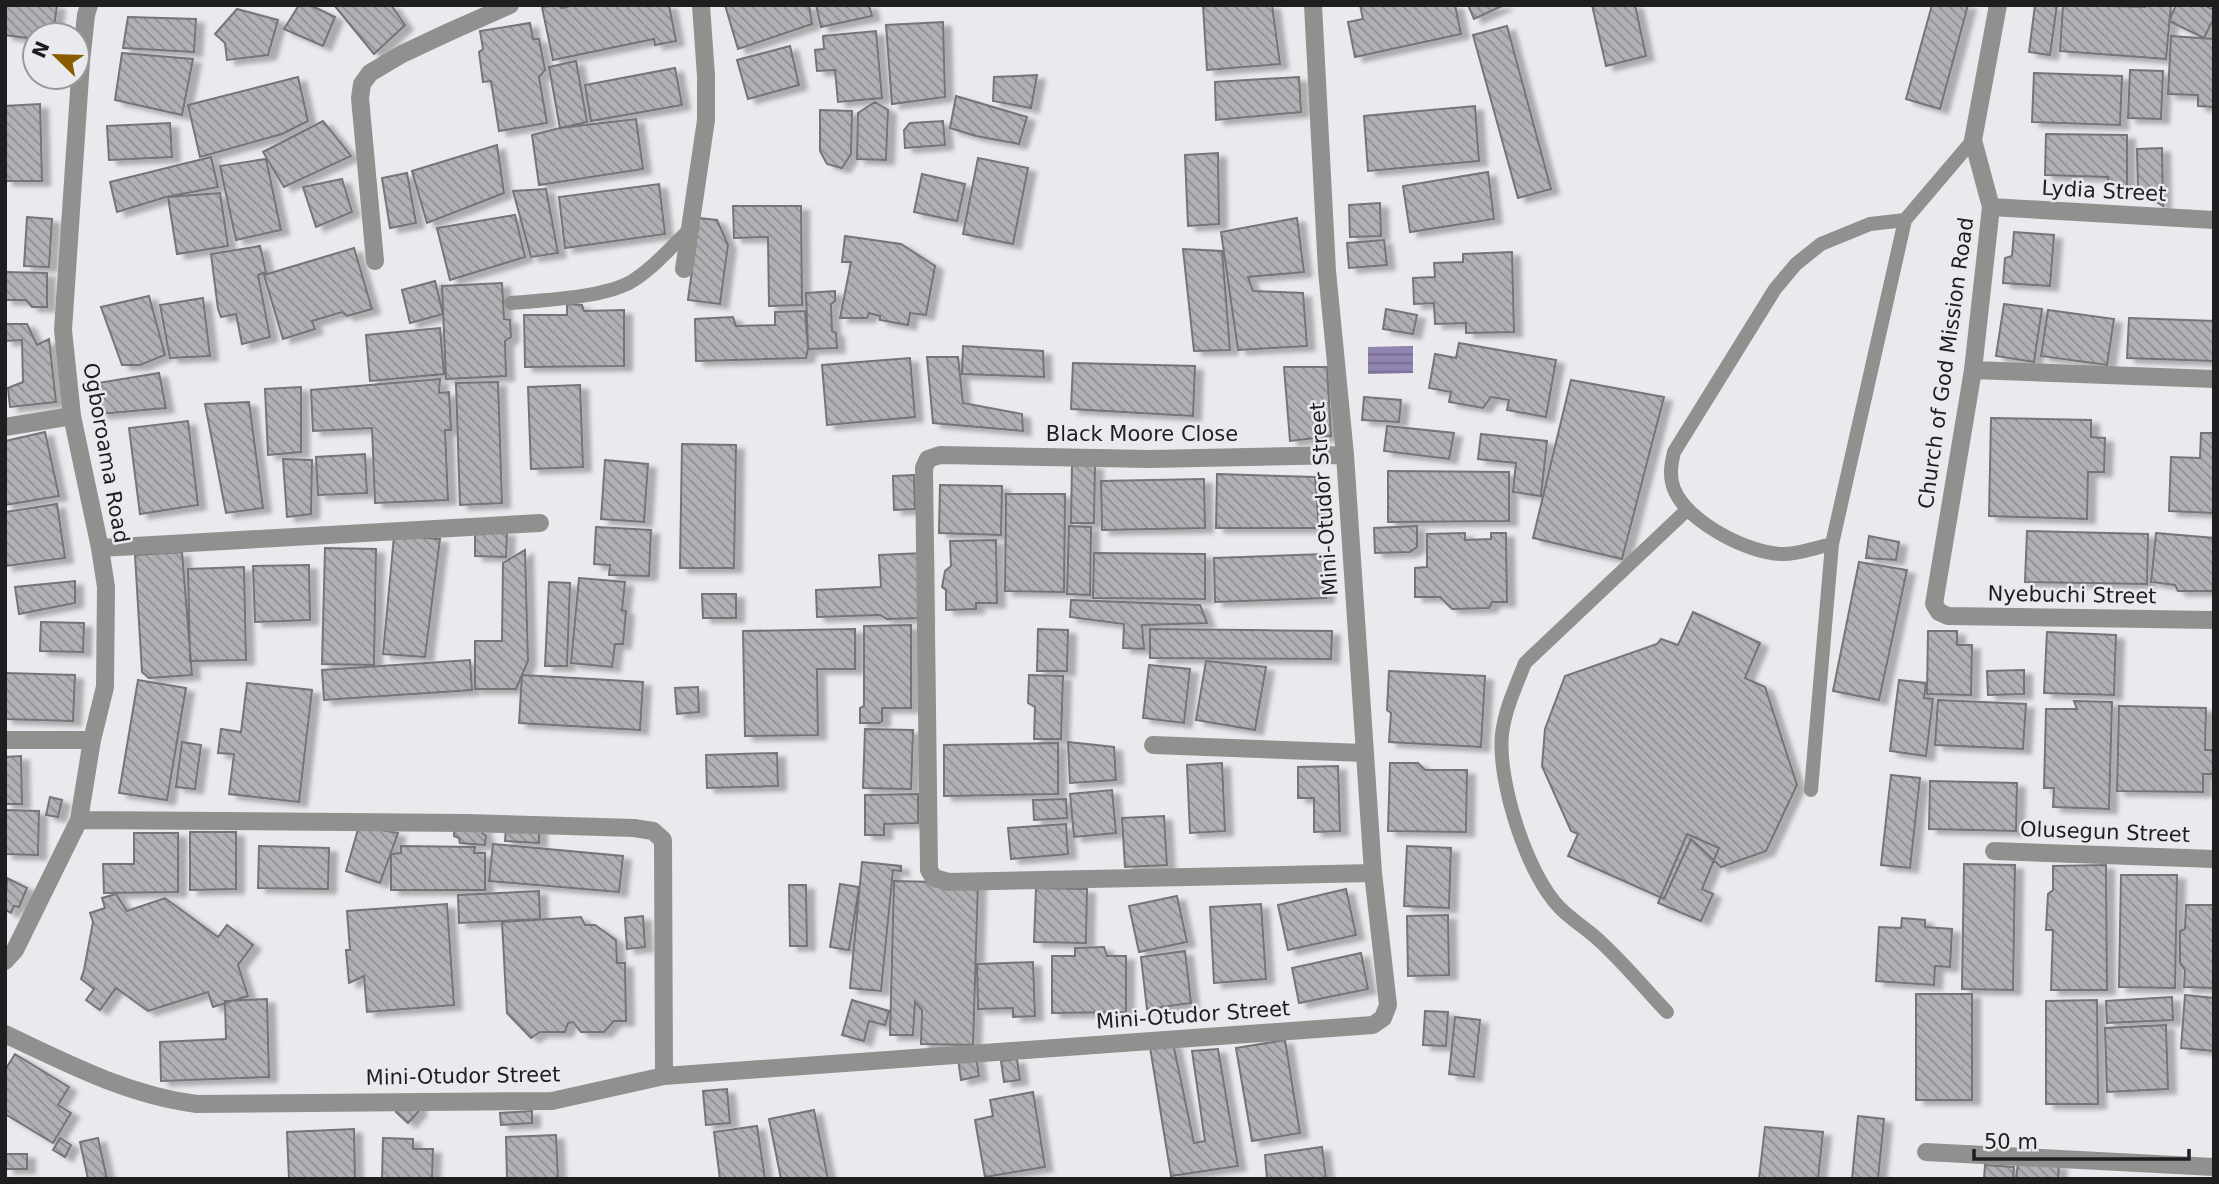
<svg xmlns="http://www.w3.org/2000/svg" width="2219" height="1184" font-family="'DejaVu Sans',sans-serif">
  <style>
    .water { fill: url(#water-rules) }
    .building { fill: url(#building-back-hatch); stroke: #757478; stroke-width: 2; filter: url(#shadow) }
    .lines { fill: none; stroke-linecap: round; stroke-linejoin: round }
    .service { stroke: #91908e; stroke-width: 14 }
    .minor { stroke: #91908e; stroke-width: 18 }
    .labels { text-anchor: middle; stroke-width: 5; stroke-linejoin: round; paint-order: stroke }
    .street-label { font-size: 21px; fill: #1e1d1f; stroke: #eae9ed }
  </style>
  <defs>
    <pattern id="water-rules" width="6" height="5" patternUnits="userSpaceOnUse" patternTransform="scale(1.75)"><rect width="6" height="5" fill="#9184b1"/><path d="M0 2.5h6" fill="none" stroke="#766b8f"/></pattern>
    <pattern id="building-back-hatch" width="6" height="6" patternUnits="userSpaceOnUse" patternTransform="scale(1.75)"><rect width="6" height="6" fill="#b1b0b4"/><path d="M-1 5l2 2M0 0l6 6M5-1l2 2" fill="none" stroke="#8f8f92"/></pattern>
    <filter id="shadow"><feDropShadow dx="8" dy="4.5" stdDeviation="2" flood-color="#0004"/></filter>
  </defs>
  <rect width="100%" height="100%" fill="#eae9ed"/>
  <!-- water -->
  <path class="water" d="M1413,346v27l-45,1v-27z"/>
  <!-- building -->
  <path class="building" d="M5,5h52l-4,30h-18v4l-30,-4z
    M299,5h11l25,12 -12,29 -39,-17z
    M334,5h57l14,20 -31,29z
    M559,5l2,3 13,-3h95l7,36 -21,4 -1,-6 -101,21 -11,-53z
    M725,5h84l3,19 -74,25z
    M816,5h53l3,11 -51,11z
    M1203,5h69l8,59 -73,6z
    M1360,5h95l6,29 -106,23 -7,-35 15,-3z
    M1468,5h36l-30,14z
    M1592,5h43l11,51 -40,10z
    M1932,5h36l-28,104 -34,-10z
    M2035,5h22l-7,50 -21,-3z
    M2063,5l82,2v-2h26l-5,54 -106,-8z
    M2176,5h28l10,5v8l-10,20 -35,-17z
    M237,9l41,11 -10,35 -41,5 -2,-17 -10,-9z
    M128,17l68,2 -2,33 -71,-4z
    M943,22l2,75 -53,7 -6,-79z
    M530,23l3,16h6l6,31 -6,7 8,46 -48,8 -8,-50 -8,1 -4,-30 4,-3 -3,-18z
    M1507,26l44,163 -33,9 -45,-163z
    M876,31l6,67 -44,4 -3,-32 -18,1 -2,-21 9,-1 -1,-13z
    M2171,36l43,3v68l-16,-1v-11l-30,-1z
    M790,46l9,39 -51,14 -11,-39z
    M122,53l71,6 -11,56 -67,-15z
    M576,61l11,61 -27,6 -11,-61z
    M675,68l7,37 -91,16 -6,-36z
    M2130,70l33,1 -2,48 -33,-1z
    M2034,73l88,3 -2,49 -88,-3z
    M1037,75l-6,33 -38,-7 1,-24z
    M298,77l10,44 -26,13 -82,23 -12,-52z
    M1299,77l2,35 -85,8 -1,-38z
    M956,96l71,21 -8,27 -43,-8 -26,-8z
    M875,102l13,8 -2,50 -29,-1 1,-46z
    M40,104l2,77h-37v-75z
    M1475,106l4,55 -111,10 -4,-55z
    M820,110l32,1 -1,43 -9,14 -15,-4 -7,-13z
    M636,119l7,50 -104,16 -7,-50 28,-7z
    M323,121l28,35 -67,31 -21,-35z
    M943,121l2,24 -40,3 -1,-18 6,-7z
    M170,123l2,34 -63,3 -2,-34z
    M2046,134l81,1v51h-19v-9l-63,-2z
    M497,145l7,48 -77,30 -15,-52z
    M2162,148l1,58 -25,-16 -1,-41z
    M1218,153l1,71 -31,2 -3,-71z
    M211,157l7,30 -52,10 -49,15 -7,-30z
    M978,158l50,10 -15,76 -50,-10z
    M266,159l15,71 -45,10 -16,-74z
    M1488,172l6,47 -84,13 -7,-46z
    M407,173l9,50 -26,5 -8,-50z
    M922,174l43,10 -8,37 -43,-9z
    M342,179l10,33 -36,15 -13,-40z
    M659,184l6,50 -100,14 -6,-51z
    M546,189l12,64 -27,4 -18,-66z
    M220,193l8,53 -51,8 -9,-57z
    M1380,203l1,33 -31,1 -1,-32z
    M733,206h68l1,99 -33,1 -1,-69 -34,1z
    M515,215l10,42 -75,23 -13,-52z
    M27,217l25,2 -3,48 -25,-1z
    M699,218l18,2 11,25 -8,59 -32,-4z
    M1297,218l7,54 -56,5 5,14 50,2 4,53 -69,4 -17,-118z
    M2014,232l40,3 -4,51 -47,-3 2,-25 7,-2z
    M845,236l56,8 34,22 -9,49 -16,-2 -2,12 -28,-5v-4l-11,-3 -2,5h-27l11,-56h-9z
    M1384,240l3,25 -38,3 -2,-25z
    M260,246l6,26 -8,3 12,62 -28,7 -6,-30 -15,3 -3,-8 -7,-55z
    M354,248l18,61 -25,7 -5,-4 -30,9 3,8 -32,10 -19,-64z
    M1183,249l39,2 8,99 -36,1z
    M1512,252l2,80 -48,1v-10l-31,1 -1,-21 -20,1 -1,-26 22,-1 -1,-14 29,-1v-8z
    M5,272l42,1v34h-15l-6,-7h-21z
    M435,281l8,33 -33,9 -8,-33z
    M502,283l2,36 6,1 1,17 -6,4 1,35 -60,3 -4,-93z
    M835,291v10l-4,3 1,27 4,2 1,15 -29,1 -2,-56z
    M149,296l16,59 -25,10h-18l-21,-58z
    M203,298l7,58 -40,2 -10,-53z
    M567,304l15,1 2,6 40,-1v56l-99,1 -1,-52h43z
    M2004,304l38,5 -8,53 -38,-6z
    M1386,309l31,6 -4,19 -30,-5z
    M2048,310l66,9 -7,46 -66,-9z
    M805,311l3,38 -2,9 -110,3 -1,-42 38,-2 3,9 39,-1v-13z
    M2129,318l85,3v40l-87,-3z
    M5,324h22l10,21 12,-6 7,63 -46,5 -2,-19 15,-6 -1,-42 -17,1z
    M440,328l4,46 -74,7 -4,-46z
    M1459,343l97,17 -10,57 -39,-7 2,-10 -18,-3 -8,11 -34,-6 2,-10 -22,-4 6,-34 21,4z
    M963,346l80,5 1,26 -82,-3z
    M927,357h31l5,46 59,11 1,17 -90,-8z
    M910,358l5,59 -88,8 -5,-60z
    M1073,363l122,3 -2,50 -122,-7z
    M1284,367h43l4,69 -41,5z
    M159,373l7,35 -66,6 -2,-31z
    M440,379l-1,14 10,-1 2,38h-6l3,70 -73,3 -3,-75 -59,3 -2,-41z
    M1571,380l93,17 -42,162 -89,-21z
    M498,382l4,121 -42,2 -4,-122z
    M580,385l3,82 -52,2 -3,-82z
    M301,387v65l-33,3 -3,-66z
    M1364,397l37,3 -2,22 -37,-2z
    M249,402l14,106 -37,5 -21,-109z
    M1991,418l100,2v17l14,1 -1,34h-16l-1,47 -98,-3z
    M188,421l10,84 -58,9 -11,-86z
    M1387,426l67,7 -5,26 -65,-8z
    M45,432l14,64 -54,9v-64z
    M2201,433h13v80l-45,-2 2,-54 29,1z
    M1481,434l66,7 -6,55 -28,-4 3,-29 -38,-4z
    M682,444l54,1 -2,123h-54z
    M365,454l2,39 -49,2 -2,-38z
    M283,459l29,1 -1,54 -24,3z
    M605,460l43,4 -4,58 -43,-3z
    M1072,465h23l-1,58h-23z
    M1388,471l121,1v49l-121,1z
    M1217,474l98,3 4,51h-103z
    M914,475l1,34 -21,1 -1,-34z
    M1204,479l1,49 -103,2 -1,-49z
    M940,485l62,1 -1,49 -62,-2z
    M1006,494h59l-1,98 -59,-1z
    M57,504l8,54 -60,8v-54z
    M1069,526l22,1 -1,68 -23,-1z
    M1417,526v21l-7,5 -35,1 -1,-25z
    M596,527l55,3 -2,46 -40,-1 1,-10 -16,-1z
    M475,531l32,1 -1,25 -31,-1z
    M2027,531l121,3 -1,50 -122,-2z
    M1465,533v7l26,-1v-6h15l1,69h-15l-3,6 -37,1 -12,-12h-25v-29l12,-1v-33z
    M2156,533l58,5v53h-36l-3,-6 -24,-3z
    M394,536l46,3 -15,118 -42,-3z
    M1869,536l30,6 -3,18 -30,-2z
    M996,540l1,63h-21v6l-30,1v-20l-4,-3 3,-16 6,-5 -1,-25z
    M325,548l51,1 -2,116 -52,-1z
    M525,550l3,111 -12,28h-41v-48h27l1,-78z
    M182,552l10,123 -43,3 -7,-6 -7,-117z
    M923,553l1,65 -37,1 -7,-4 -63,2 -1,-27 65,-3 -2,-32z
    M1094,553l111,1v45l-112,-1z
    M1324,554l2,44 -111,4 -1,-44z
    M1859,562l48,8 -28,130 -46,-9z
    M309,565l1,55 -55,2 -2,-56z
    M244,567l2,93 -56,1 -2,-92z
    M579,578l46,4 -3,28 4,1 -3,33h-8l-3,23 -41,-4z
    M75,581v22l-56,11 -4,-27z
    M549,582l21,1 -3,83h-22z
    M702,594h34v24h-33z
    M1071,600l129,5 7,18 -65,2 2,24 -21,-1 1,-24 -54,-7z
    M1693,612l67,31 -15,35 20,9 32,98 -31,66 -45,16 -30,-28 -27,60 -96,-43 10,-22 -7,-3 -29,-65 3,-37 20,-53 92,-32 4,-5 17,6z
    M41,622l43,1 -1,29 -43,-1z
    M911,625v83h-29v13l-3,2h-19v-15l4,-2v-80z
    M855,629v40h-38l1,66 -73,1 -2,-105z
    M1038,629l30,1 -1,41h-30z
    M1150,629l182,2 -1,28 -181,-1z
    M1928,631h29v14h15l-1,50 -44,-1z
    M2047,632l69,3 -2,60 -70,-2z
    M470,660l2,30 -148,10 -2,-30z
    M1206,661l60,6 -11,63 -59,-10z
    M1149,665l41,4 -6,54 -41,-5z
    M2024,670v24l-36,1 -1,-24z
    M1389,671l96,5 -4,71 -92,-5 2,-29 -4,-3z
    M5,673l70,2 -2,46 -68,-2z
    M522,675l121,7 -3,48 -121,-7z
    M1029,675l34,1 -2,63h-27l1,-32 -7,-4z
    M138,680l48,8 -19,112 -48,-7z
    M1899,680l27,3 -2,15 9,1 -7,57 -36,-5z
    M247,683l65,7 -13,112 -70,-8 5,-40 -16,-1 3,-24 20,3z
    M698,687l1,25 -22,2 -2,-26z
    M1938,700l88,4 -3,45 -88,-4z
    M2074,701l38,1 -3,107 -56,-2 1,-19h-10l2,-79h31z
    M2119,706l87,2 -1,42h9l-1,24h-10v18l-86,-1z
    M865,729l48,1 -2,59 -48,-1z
    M182,742l19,3 -6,44 -19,-2z
    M1068,742l46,5 2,33 -46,3z
    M1058,743v51l-114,2v-51z
    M777,753l1,33 -71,2 -1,-33z
    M21,756l1,48h-17v-47z
    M1222,763l3,68 -35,2 -3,-68z
    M1390,763h28l7,7h42l-1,62 -78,-1z
    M1338,766l2,65 -26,1v-34h-16v-31z
    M1891,775l29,3 -10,90 -29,-3z
    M1930,781l87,2 -1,48 -87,-2z
    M1112,790l4,43 -42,4 -4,-43z
    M918,794v29l-34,1v11h-19v-40z
    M50,797l12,3 -4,17 -12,-2z
    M1066,799l1,19 -33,2 -1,-20z
    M5,810l34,1 -1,44 -33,-1z
    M1164,816l3,49 -42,2 -3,-49z
    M1066,824l2,30 -57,5 -3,-31z
    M359,826l39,7 -18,50 -34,-12z
    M454,828h31l-3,5 4,3 -1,9 -25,-2 -1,-5 -5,-2z
    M506,828l33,1v14l-34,-2z
    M190,832h46v57l-46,1z
    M134,833h44v59l-74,1 -1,-29h31z
    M1687,834l32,14 -17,41 11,5 -12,27 -43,-18z
    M493,844l130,12 -4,36 -130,-11z
    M259,846l70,2 -1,41 -70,-1z
    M401,846l74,1 -1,6h11v37h-94v-36l10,-1z
    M1407,846l44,2 -2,60 -45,-2z
    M862,862l39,4v5l-8,-1 -12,121 -31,-3z
    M1964,864l51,1 -2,125 -51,-1z
    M2106,865l1,125h-56l2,-60h-7l2,-36 5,-4v-24z
    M2121,875h56l-2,113 -56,-1z
    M7,878l20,10 -8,19 -5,-1 -3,7 -6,-3z
    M894,881l84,2 -5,162 -52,-1 1,-34 -7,-8 -2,33h-23z
    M840,884l19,3 -10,63 -19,-3z
    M789,885h17l1,61h-17z
    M1036,888l51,1 -1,54 -52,-1z
    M1346,889l10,46 -68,15 -10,-45z
    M539,891l1,28 -81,4 -1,-28z
    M116,894l11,17 38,-13 53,39 9,-12 26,20 -15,20 10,31 -35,11 -5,-15 -60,19 -32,-23 -16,22 -14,-10 8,-11 -13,-10 3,-9 9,-48 -3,-9 15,-5 -3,-10z
    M1177,896l10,46 -48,10 -10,-46z
    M447,904l7,101 -87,7 -3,-36 -15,7 -3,-33h4l-3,-39z
    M1261,904l5,75 -52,4 -4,-76z
    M2186,905h27l1,83 -30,-1 1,-17 -5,-7v-32l5,-2z
    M1448,915l1,60 -41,1 -1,-60z
    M643,916l2,31 -18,2 -2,-31z
    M581,917l4,8h10l21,15 1,23h8l1,58h-12l-10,11h-23l-8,-10 -5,1 -3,9h-25l-9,6 -24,-25 -5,-91z
    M1902,918l23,2v7l27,2 -2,38 -15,-1 -1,19 -58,-4 3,-54 22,1z
    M1104,947l3,9h19v56l-74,1v-57h23v-8z
    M1185,951l6,52 -44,6 -6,-52z
    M1361,953l7,36 -69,14 -7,-35z
    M1033,962l2,54 -22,1v-9l-35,1 -1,-45z
    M1916,994h56v106h-56z
    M2185,995l29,3v53l-33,-3z
    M2172,997l1,23 -66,3 -1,-22z
    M267,999l2,78 -108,4 -1,-39 66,-3 -1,-38z
    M852,1000l37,11 -4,14 -16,-4 -5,20 -22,-6z
    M2097,1000l1,104h-52v-103z
    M1425,1011l23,1 -2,34 -23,-1z
    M1455,1017l25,3 -6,57 -25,-3z
    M2166,1025l2,64 -61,3 -2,-64z
    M1285,1040l15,93 -48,8 -16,-93z
    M1173,1043l21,100 11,-2 -13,-90 26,-2 20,117 -67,10 -21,-129z
    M15,1054l54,33 -11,18 13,8 -18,30 -48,-29v-44z
    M976,1056l3,20 -18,4 -3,-21z
    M1017,1059l3,21 -16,2 -3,-21z
    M727,1089l3,34 -24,2 -3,-34z
    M1033,1092l12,75 -60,10 -10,-57 18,-4 -3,-16z
    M418,1102v10l-10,11 -12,-11v-9z
    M814,1110l14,69h-47l-12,-60z
    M532,1111v12l-31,2 -1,-12z
    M1858,1116l26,3 -6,60h-26z
    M757,1126l8,53h-45l-6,-47z
    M1765,1127l58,5 -5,47h-59z
    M354,1129l1,50h-66l-2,-47z
    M556,1135l2,44h-51l-1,-42z
    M60,1138l11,7 -6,12 -12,-7z
    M98,1138l9,41h-19l-8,-37z
    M383,1138l30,1v10h20l-1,30h-50z
    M1322,1147l4,32h-59l-2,-24z
    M6,1154h21v15h-21z
    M2018,1163l41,2 -1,14h-42z
    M1985,1165l29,2 -1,12h-29z"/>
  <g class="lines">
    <!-- service -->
    <path class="service" d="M511,303c34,-3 88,-5 118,-20 23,-13 42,-36 61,-54
      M1832,544c-15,3 -33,10 -49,10 -34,0 -96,-32 -109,-65 -5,-13 -3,-24 0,-37l101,-163 21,-25 25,-20 49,-20 35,-4
      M1811,790l21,-246 73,-324 68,-80
      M1667,1012c-24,-25 -47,-54 -74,-77 -11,-9 -23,-17 -33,-27 -33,-33 -63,-128 -58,-174 3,-25 14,-48 23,-71l163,-154"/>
    <!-- minor -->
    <path class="minor" d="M1998,5l-25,135 18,67 -18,163 -39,234 5,8 9,4 266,4
      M1991,207l223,13
      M375,261l-15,-163 2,-14 8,-11 32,-19 47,-22 61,-27
      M684,269l22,-149v-44l-5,-71
      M1973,370l241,9
      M5,427l67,-11
      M1345,455l-195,4 -210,-4 -12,4 -4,9 5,402 5,8 15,4 424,-9
      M100,548l440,-25
      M5,740h87
      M1153,745l211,8
      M79,820l387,3 168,5 19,3 10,9 1,236
      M1994,851l220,8
      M5,961l10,-11 64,-130 13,-80 13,-53 1,-100 -6,-39 -28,-132 -9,-86 18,-268 5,-47 3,-10
      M5,1034c63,30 123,61 192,70l355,-3 112,-25 709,-51 10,-7 5,-13 -15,-132 -28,-418 -18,-184 -14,-266
      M1926,1152l288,15"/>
  </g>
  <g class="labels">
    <!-- street labels -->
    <g class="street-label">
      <text transform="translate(2104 191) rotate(3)" y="7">Lydia Street</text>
      <text transform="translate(1946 363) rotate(-82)" y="7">Church of God Mission Road</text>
      <text x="1142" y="441">Black Moore Close</text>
      <text transform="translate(106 453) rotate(80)" y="7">Ogboroama Road</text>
      <text transform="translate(1324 499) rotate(-94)" y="7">Mini-Otudor Street</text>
      <text transform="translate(2072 595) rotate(1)" y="7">Nyebuchi Street</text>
      <text transform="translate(2105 832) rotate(2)" y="7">Olusegun Street</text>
      <text transform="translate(1193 1015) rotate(-4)" y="7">Mini-Otudor Street</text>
      <text transform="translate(463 1076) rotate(-1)" y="7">Mini-Otudor Street</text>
    </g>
  </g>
  <!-- border -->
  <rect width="2219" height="1184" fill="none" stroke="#1e1d1f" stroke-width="14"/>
  <!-- north arrow -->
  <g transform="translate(56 56) rotate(293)"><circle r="33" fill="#eae9ed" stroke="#98979b" stroke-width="2"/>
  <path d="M0-5L12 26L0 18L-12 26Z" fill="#895c00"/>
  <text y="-10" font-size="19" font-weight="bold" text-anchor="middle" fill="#1e1d1f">N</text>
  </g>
  <!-- scale -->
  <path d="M1974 1149v10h215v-10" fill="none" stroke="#1e1d1f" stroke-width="3.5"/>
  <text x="1984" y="1149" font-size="21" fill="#1e1d1f" stroke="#eae9ed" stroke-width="5" paint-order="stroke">50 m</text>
</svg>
